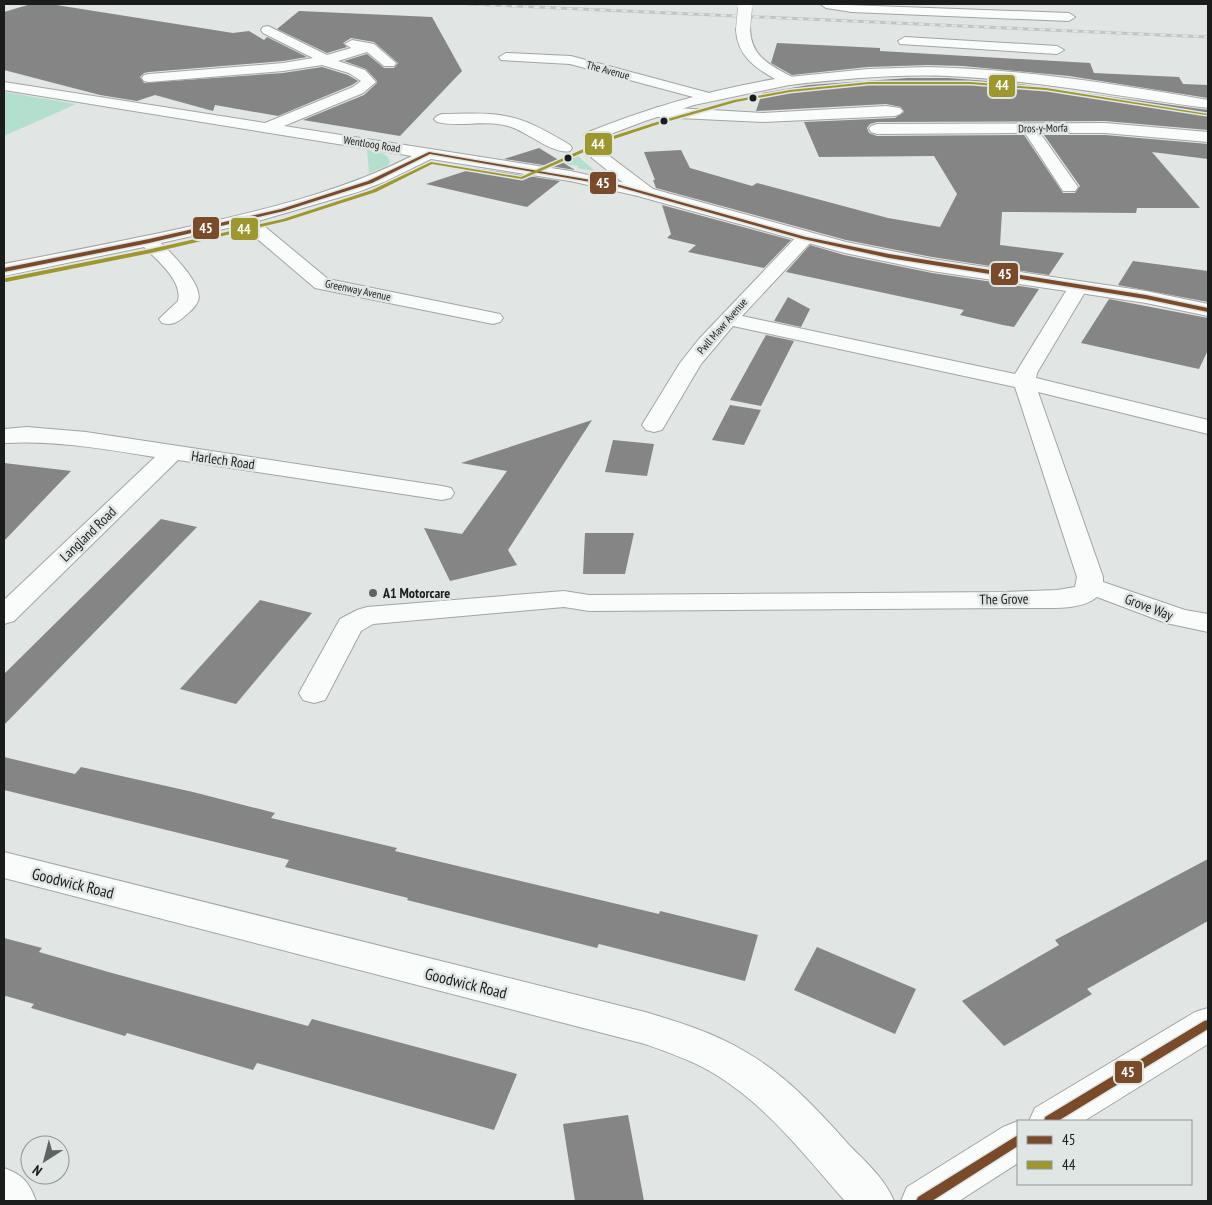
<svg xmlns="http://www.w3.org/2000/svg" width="1212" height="1205" font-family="'PT Sans Narrow',sans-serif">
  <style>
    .green { fill: #b4dfcf }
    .building { fill: #848584 }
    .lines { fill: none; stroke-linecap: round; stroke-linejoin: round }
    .minor-casing { stroke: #a2a5a3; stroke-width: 2 }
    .major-casing { stroke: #a2a5a3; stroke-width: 2 }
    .minor { fill: #fafbfb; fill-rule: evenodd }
    .major { fill: #fafbfb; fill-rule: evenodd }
    .rail-casing { stroke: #c3c5c4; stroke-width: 3 }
    .rail { stroke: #e0e6e4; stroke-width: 2; stroke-dasharray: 5.5; stroke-linecap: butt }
    .major-bridge-casing { stroke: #a2a5a3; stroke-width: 15; stroke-linecap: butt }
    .major-bridge { stroke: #fafbfb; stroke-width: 14 }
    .bus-1-casing { stroke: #e0e6e4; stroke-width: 3 }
    .bus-2-casing { stroke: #e0e6e4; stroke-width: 3 }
    .bus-1 { fill: #7a4b2a; fill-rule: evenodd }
    .bus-2 { fill: #9d972d; fill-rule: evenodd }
    .bus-dot { fill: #1b1d1c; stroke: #e0e6e4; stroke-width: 2 }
    .poi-dot { fill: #606362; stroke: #e0e6e4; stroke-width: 2 }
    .labels { text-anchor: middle; stroke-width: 5; stroke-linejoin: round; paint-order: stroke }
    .far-street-label { font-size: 11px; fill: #1b1d1c; stroke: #e0e6e4 }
    .street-label { font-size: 14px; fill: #1b1d1c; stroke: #e0e6e4 }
    .poi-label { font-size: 14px; font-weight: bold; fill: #1b1d1c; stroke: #e0e6e4; text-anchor: start }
    .near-street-label { font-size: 16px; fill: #1b1d1c; stroke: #e0e6e4 }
    .line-badge { stroke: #e0e6e4; stroke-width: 2 }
    .badge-label { font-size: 14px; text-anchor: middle; font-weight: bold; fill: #fff }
  </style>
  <rect width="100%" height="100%" fill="#e1e5e3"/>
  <!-- green -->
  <path class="green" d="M4,92l72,12 -72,32z
    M367,150c9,2 21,2 23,12l-3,4 -18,7z
    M576,152l5,7 14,12 -18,-3 2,-2 -14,-2 -3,2 -8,-4z"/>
  <!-- building -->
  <path class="building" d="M31,4h19l183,29 16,-2 15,9 3,-3 40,20 -24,4 -134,11 -5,1 -4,4 4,6 139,-10 39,-6 26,8 10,6 -6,4 -74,31 -63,-11 -2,6 -58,-16 -18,6 -37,-6 -96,-25v-58z
    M299,11l133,6 30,54 -62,65 -97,-16 61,-25 13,-12v-2l-11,-12 -22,-8 23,-7 17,14h10l4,-5 -24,-21 -23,-4 -8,5 4,4 -20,6 -50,-24z
    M777,43l103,5v3l210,12 4,10 85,4 4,7 25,1v13l-139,-22 -106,-10 -35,-1 -60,2 -76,8 -21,-12z
    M908,78h40l65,5 195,27v20l-103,-9 -228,1 -7,2 -3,4 2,5 8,3 147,-1 39,58h12l5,-7 -36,-51h61l103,9v15l-56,-7 48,56h-63l-1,5 -134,-1 -2,33 64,8 -15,22 -117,-18 -86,-17 -190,-52 -3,-8h2l-11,-28 37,-2 9,18 62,18 5,-3 131,35 52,9 17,-33 -23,-38 -115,1 -15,-35 91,-4 9,-6 -3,-5 -15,-3 -130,7 6,-18 47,-8z
    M539,148l36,22 -71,-11z
    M475,168l85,13 -33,26 -101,-23z
    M662,205l129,35 -27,28 -76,-16 8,-7 -29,-7 4,-4z
    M810,245l34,10 88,18 107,16 -25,38 -11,-2 -43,-10 4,-5 -178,-38z
    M1133,261l75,10v31l-90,-17z
    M788,297l22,12 -9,18 -27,-6z
    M1109,299l99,19v32l-9,19 -118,-26z
    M766,335l28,6 -33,65 -31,-6z
    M730,405l31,5 -17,35 -32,-5z
    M592,420l-84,130 9,15 -67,16 -26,-53 38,6 45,-63 -46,-8z
    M613,440l41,4 -7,32 -42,-4z
    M4,463l67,8 -67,70z
    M161,519l36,8 -193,198v-51z
    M585,533h49l-9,41h-42z
    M260,600l52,13 -76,91 -56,-15z
    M4,757l71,17 6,-7 112,25 82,21 -4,5 126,30 -2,3 264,63 1,-3 98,24 -13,46 -146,-37 -2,4 -190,-48 1,-2 -123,-31 4,-7 -285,-70z
    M1208,859v62l-121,68 5,5 -88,52 -42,-45 97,-56 -4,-5z
    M4,938l38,10 -3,4 73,21 196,53 4,-7 205,55 -23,56 -237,-67 -4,7 -126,-37 -2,3 -94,-28 3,-4 -28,-8 -2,2z
    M817,947l99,42 -21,45 -101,-44z
    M628,1115l16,86h-69l-12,-77z"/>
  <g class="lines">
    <defs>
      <path id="minor" d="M820,4l249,9 6,4 -6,4 -217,-9 -26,-4z
        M268,26l59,29 24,-7 -6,-4 7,-4 22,4 22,19 -2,3h-10l-17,-14 -29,9 27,9 11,12 -13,11 -79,33 286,45 83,18 3,4 -3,4 -6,1 -77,-17 -139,-22 -47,23 -26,10 -100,29 70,58 172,35 3,4 -3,4 -7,2 -178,-36 -74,-63 -80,18c11,11 43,42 37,58 -2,5 -8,11 -12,14 -8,7 -13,11 -24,8l-3,-4 19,-18c5,-20 -21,-41 -34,-54l-140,29v-12c67,-13 135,-26 202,-41 70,-16 141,-34 206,-67l-408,-66v-8l261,41 88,-36 8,-6 -12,-8 -27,-8 -39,6 -134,11 -5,-1 -2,-3 2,-3 5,-1 134,-11 30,-5 -50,-25 -2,-3 2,-3z
        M905,37l152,9 7,4 -7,4 -157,-10 -2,-3z
        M506,53l65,3 142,38 2,3 -2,3 -5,1 -138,-37 -69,-4 -2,-3z
        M928,67c94,2 187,17 280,33v8c-86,-11 -172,-28 -260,-32 -53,-2 -106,3 -159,9l-5,-1 -2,-3 2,-3 5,-1 79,-8z
        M886,106l14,2 3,3 -3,3 -5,2 -132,6 -105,-5 -5,-2 -3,-3 3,-3 5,-2 105,6z
        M442,114c21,0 43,-2 63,2 24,4 44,17 65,29l2,3 -2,3c-15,4 -41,-17 -56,-23 -25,-10 -52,0 -77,-6l-3,-3 3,-3z
        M1105,123l103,9v10l-103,-9h-65l38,54 -3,4h-12l-38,-58 -148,1 -6,-2 -2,-3 2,-3 6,-2z
        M805,233l6,1 3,4 -3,4 -69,74 273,58 56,-91 7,-2 7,2 3,4 -51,86 -1,5 172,42v14l-170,-42 65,185v5l82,28 23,4v18l-42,-9 -69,-26c-15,13 -45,11 -63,11l-445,3 -25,-4 -191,17 -12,7 -36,69 -11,3 -11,-3 -4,-7 41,-74 17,-9 10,-3 197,-16 25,4 415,-3 53,-2 18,-3 2,-10 -62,-190 -282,-61 -32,38 -39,66 -8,2 -8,-2 -4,-5 38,-62 19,-24 100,-105z
        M27,427l59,5 356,54 9,2 3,5 -3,5 -9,2 -264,-40 -164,161 -10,3v-24l151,-143c-50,-8 -101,-17 -151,-14v-14z
        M4,852l641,160c34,10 69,21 99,39 41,23 74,59 105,94 17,17 36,34 45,56h-49c-39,-44 -76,-93 -127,-125 -22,-14 -48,-23 -73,-32l-641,-166z
        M1208,1008v36l-124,77h-55l6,-13 160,-96z
        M1018,1121v42l-59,38h-58l6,-14 96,-60z
        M4,1168c19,7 25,14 32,33h-32z"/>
      <path id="major" d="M743,25l7,4c1,29 21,36 44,49l2,3 -2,3 -100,21 -49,16 -45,17 1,9 3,5 49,37 193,53 86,17 214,32 62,13v12l-62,-13 -214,-32 -87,-18 -204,-56 -49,-39 -7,-11 -1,-11 2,-3c61,-25 124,-43 189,-54 -21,-12 -38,-24 -39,-50z"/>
    </defs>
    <!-- minor casing -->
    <use href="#minor" class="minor-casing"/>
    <!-- major casing -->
    <use href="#major" class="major-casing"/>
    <!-- minor -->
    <use href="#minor" class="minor"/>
    <!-- major -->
    <use href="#major" class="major"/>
    <defs>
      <path id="rail" d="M468,4l740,33"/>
    </defs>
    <!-- rail casing -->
    <use href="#rail" class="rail-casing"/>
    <!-- rail -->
    <use href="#rail" class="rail"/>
    <defs>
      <path id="major-bridge" d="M743,29l2,-21"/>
    </defs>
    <!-- major-bridge casing -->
    <use href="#major-bridge" class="major-bridge-casing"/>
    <!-- major-bridge -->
    <use href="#major-bridge" class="major-bridge"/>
    <defs>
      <path id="bus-1" d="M429,152l191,33 186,52 83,17 257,41 62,13v4l-62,-13 -257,-41 -86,-19 -184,-52 -189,-33 -58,29 -88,28 -135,32 -145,29v-4l145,-29 132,-30 87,-28z
        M1208,1020v9l-150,92h-14l1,-4 159,-96z
        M1018,1135v11l-86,55h-16l2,-4z"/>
      <path id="bus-2" d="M869,82h101l76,6 162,26 -2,1 -160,-25 -76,-6h-101l-79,8 -54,10 -74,21 -48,16 -92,40 -90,-15 -56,28 -90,29 -135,32 -145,29 -2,-1v-2l2,-1 145,-29 132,-30 89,-29 59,-28 90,15 89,-40 50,-16 74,-21 56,-10z"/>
    </defs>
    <!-- bus-1 casing -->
    <use href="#bus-1" class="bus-1-casing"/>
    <!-- bus-2 casing -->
    <use href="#bus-2" class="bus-2-casing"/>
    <!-- bus-1 -->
    <use href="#bus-1" class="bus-1"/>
    <!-- bus-2 -->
    <use href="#bus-2" class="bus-2"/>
  </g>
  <!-- markers -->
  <g class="bus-dot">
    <circle cx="753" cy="98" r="4.5"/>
    <circle cx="664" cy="121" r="4.5"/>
    <circle cx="568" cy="158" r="4.5"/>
  </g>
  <circle class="poi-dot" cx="373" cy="593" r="5"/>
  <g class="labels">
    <!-- far-street labels -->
    <g class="far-street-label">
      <text transform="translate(608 70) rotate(15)" y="4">The Avenue</text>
      <text transform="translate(1043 128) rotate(-1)" y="4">Dros-y-Morfa</text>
      <text transform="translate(372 144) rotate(9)" y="4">Wentloog Road</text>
      <text transform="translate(358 290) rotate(12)" y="4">Greenway Avenue</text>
      <text transform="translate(722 326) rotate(-49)" y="4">Pwll Mawr Avenue</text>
    </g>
    <!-- street labels -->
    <g class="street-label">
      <text transform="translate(223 460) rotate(8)" y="5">Harlech Road</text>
      <text transform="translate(88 534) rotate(-44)" y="5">Langland Road</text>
      <text transform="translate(1004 599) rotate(-1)" y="5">The Grove</text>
      <text transform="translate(1149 607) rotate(21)" y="5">Grove Way</text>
    </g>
    <!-- poi labels -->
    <g class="poi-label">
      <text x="383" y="598">A1 Motorcare</text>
    </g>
    <!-- near-street labels -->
    <g class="near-street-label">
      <text transform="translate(73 883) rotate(14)" y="6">Goodwick Road</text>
      <text transform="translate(466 983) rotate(14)" y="6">Goodwick Road</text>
    </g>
  </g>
  <g class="line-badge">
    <rect x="988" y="74" width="28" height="24" rx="5" fill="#9d972d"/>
    <rect x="584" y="132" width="29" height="24" rx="5" fill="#9d972d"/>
    <rect x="589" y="171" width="28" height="24" rx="5" fill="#7a4b2a"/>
    <rect x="192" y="216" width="28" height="24" rx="5" fill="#7a4b2a"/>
    <rect x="230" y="217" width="29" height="24" rx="5" fill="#9d972d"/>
    <rect x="990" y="262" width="29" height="24" rx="5" fill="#7a4b2a"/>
    <rect x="1114" y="1060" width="29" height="24" rx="5" fill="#7a4b2a"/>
  </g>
  <g class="badge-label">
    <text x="1002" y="90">44</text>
    <text x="598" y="149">44</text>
    <text x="603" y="188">45</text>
    <text x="206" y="233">45</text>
    <text x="244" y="234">44</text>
    <text x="1005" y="279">45</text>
    <text x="1128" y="1077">45</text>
  </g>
  <!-- border -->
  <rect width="1212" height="1205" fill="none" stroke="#1b1d1c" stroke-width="10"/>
  <!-- legend -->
  <rect x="1017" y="1120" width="175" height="65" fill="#e0e6e4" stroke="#919694"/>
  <rect x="1027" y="1136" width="25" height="8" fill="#7a4b2a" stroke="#919694"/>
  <text x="1062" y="1145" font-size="15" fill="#1b1d1c">45</text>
  <rect x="1027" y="1161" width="25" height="8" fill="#9d972d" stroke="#919694"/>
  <text x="1062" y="1170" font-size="15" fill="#1b1d1c">44</text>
  <!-- north arrow -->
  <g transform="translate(45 1160) rotate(216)"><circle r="24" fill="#e0e6e4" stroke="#919694"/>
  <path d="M0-4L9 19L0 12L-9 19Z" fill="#606362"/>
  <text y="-8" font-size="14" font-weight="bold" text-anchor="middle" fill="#1b1d1c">N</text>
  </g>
</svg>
